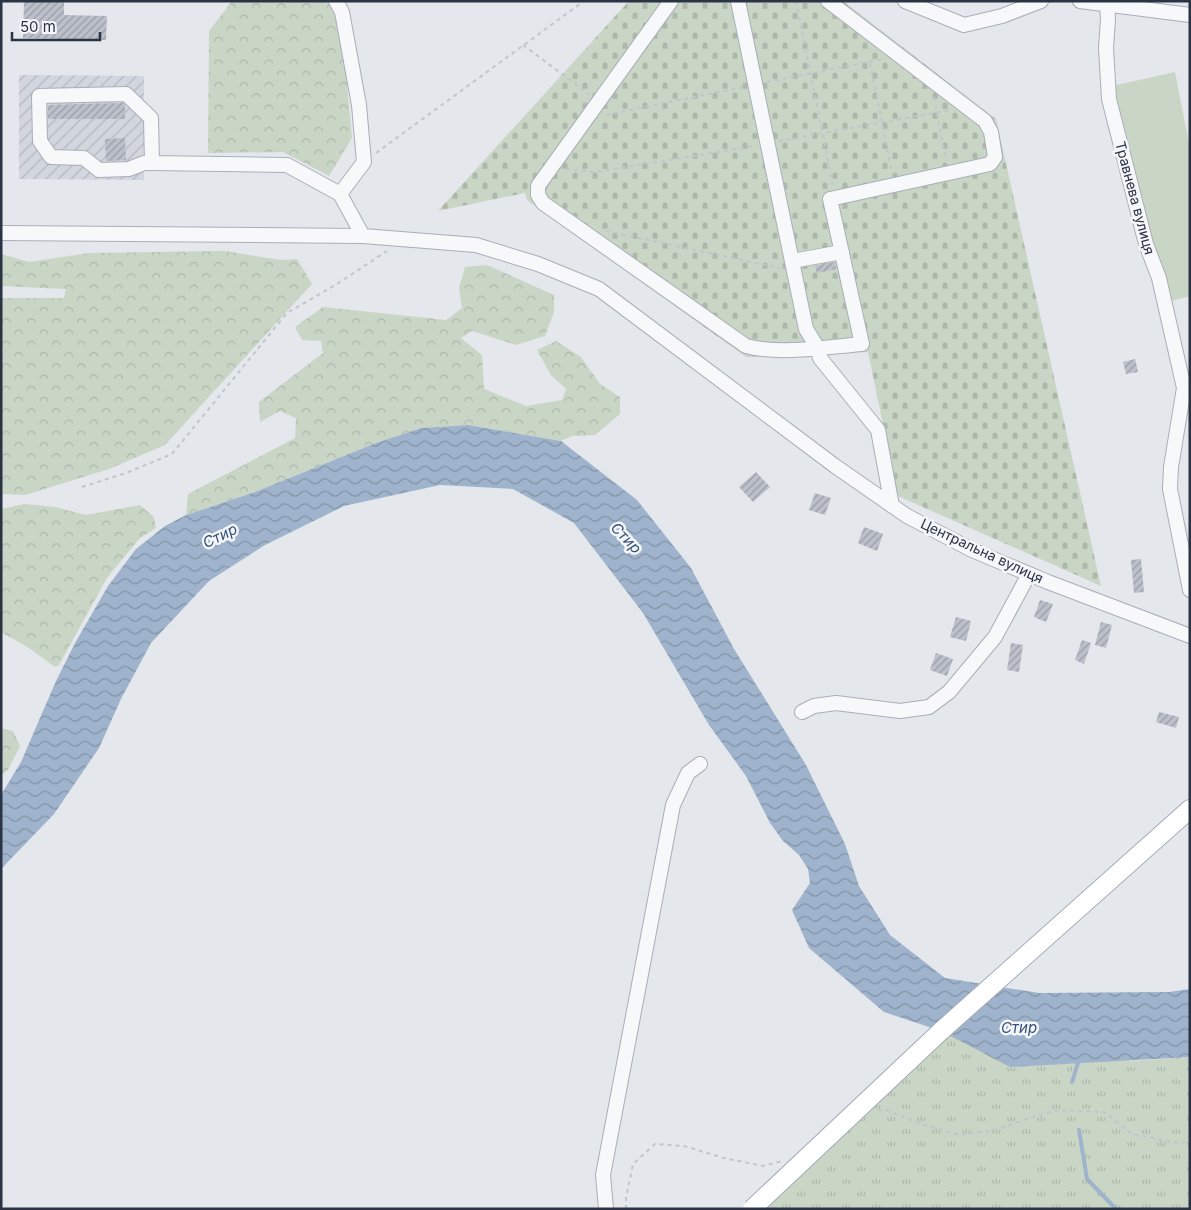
<svg xmlns="http://www.w3.org/2000/svg" width="1191" height="1210" font-family="Inter,sans-serif">
  <style>
    .industrial { fill: url(#industrial-furrows) }
    .grass { fill: url(#grass-tufts) }
    .forest { fill: url(#forest-crowns) }
    .cemetery { fill: url(#cemetery-stones) }
    .garden { fill: #c9d6c5 }
    .water { fill: url(#water-waves) }
    .lines { fill: none; stroke-linecap: round; stroke-linejoin: round }
    .stream { stroke: #9fb4cc; stroke-width: 4 }
    .building { fill: url(#building-hatch) }
    .minor-casing { stroke: #a9aeb7; stroke-width: 16 }
    .major-casing { stroke: #a3abb8; stroke-width: 20 }
    .path { stroke: #c2c5cb; stroke-width: 2; stroke-dasharray: 4 4; stroke-linecap: butt }
    .minor { stroke: #f7f8fa; stroke-width: 14 }
    .major { stroke: #fff; stroke-width: 18 }
    .major-bridge-casing { stroke: #a3abb8; stroke-width: 20; stroke-linecap: butt }
    .major-bridge { stroke: #fff; stroke-width: 18 }
    .labels { text-anchor: middle; stroke-width: 5; stroke-linejoin: round; paint-order: stroke }
    .street-label { font-size: 14px; fill: #2b3445; stroke: #f4f6f9 }
    .water-label { font-size: 15px; font-style: italic; fill: #34527a; stroke: #f4f6f9 }
  </style>
  <defs>
    <pattern id="industrial-furrows" width="10" height="10" patternUnits="userSpaceOnUse" patternTransform="scale(1.25)"><rect width="10" height="10" fill="#d2d6de"/><path d="M-1 1l2-2M0 10L10 0M9 11l2-2" fill="none" stroke="#b4b8c0"/></pattern>
    <pattern id="grass-tufts" width="24" height="20" patternUnits="userSpaceOnUse" patternTransform="scale(1.25)"><rect width="24" height="20" fill="#c9d6c5"/><path d="M3 7l-1-3M5 7V3M7 7l1-3M15 17l-1-3M17 17v-4M19 17l1-3" fill="none" stroke="#adb8ab"/></pattern>
    <pattern id="forest-crowns" width="20" height="18" patternUnits="userSpaceOnUse" patternTransform="scale(1.25)"><rect width="20" height="18" fill="#c9d6c5"/><path d="M2 6a3 3 0 1 1 6 0M12 15a3 3 0 1 1 6 0" fill="none" stroke="#adb8ab"/></pattern>
    <pattern id="cemetery-stones" width="16" height="16" patternUnits="userSpaceOnUse" patternTransform="scale(1.25)"><rect width="16" height="16" fill="#c9d6c5"/><path d="M2 7V4a2 2 0 0 1 4 0v3zM10 15v-3a2 2 0 0 1 4 0v3z" fill="#adb8ab"/></pattern>
    <pattern id="water-waves" width="16" height="10" patternUnits="userSpaceOnUse" patternTransform="scale(1.25)"><rect width="16" height="10" fill="#9fb4cc"/><path d="M0 5q4-4 8 0t8 0" fill="none" stroke="#8293a7"/></pattern>
    <pattern id="building-hatch" width="6" height="6" patternUnits="userSpaceOnUse" patternTransform="scale(1.25)"><rect width="6" height="6" fill="#bbc0ca"/><path d="M-1 1l2-2M0 6l6-6M5 7l2-2" fill="none" stroke="#989da6"/></pattern>
  </defs>
  <rect width="100%" height="100%" fill="#e4e7ec"/>
  <!-- industrial -->
  <path class="industrial" d="M19,75l125,1v104l-125,-1z"/>
  <!-- grass -->
  <path class="grass" d="M941,1031l191,30 58,-4v152h-438z"/>
  <!-- forest -->
  <path class="forest" d="M232,1h95l9,14 9,47 7,76 -23,38 -46,-24 -75,1 1,-122z
    M225,251l56,9 16,-1 15,25 -147,161 -56,24 -84,26 -24,-1v-196h63l2,-9 -65,-3v-32l28,8 60,-9z
    M487,265l67,30v17l-9,24 -29,9 -44,-14 -11,7 21,17 2,34 42,17 36,-6 4,-11 -15,-14 -14,-25 19,-9 25,16 19,27 20,13v17l-25,21 -23,1 -11,5 -93,-16 -47,3 -45,15 -121,49 -69,23 2,-21 107,-56 1,-20 -16,-7 -20,11 -1,-20 64,-49 -2,-12 -19,-1 -7,-13 28,-20 123,13 16,-12 -3,-20 6,-21z
    M24,504l31,3 31,8 54,-10 14,12 2,11 -17,11 -32,39 -48,87 -4,2 -26,-19 -28,-16v-123z
    M1,728l12,3 7,15 -12,24 -7,5z"/>
  <!-- cemetery -->
  <path class="cemetery" d="M629,1h214l153,118 105,467 -203,-90 -30,-144 -122,5 -219,-157 -2,-7 -87,18z"/>
  <!-- garden -->
  <path class="garden" d="M1175,72l15,77v147l-19,5 -18,-50 -41,-165z"/>
  <!-- water -->
  <path class="water" d="M468,425l93,16 76,59 54,68 43,81 72,116 39,79 14,42 31,49 55,43 94,15 130,-1 21,-3v68l-180,10 -69,-36 -57,-19 -75,-64 -17,-38 18,-27 -2,-14 -9,-14 -16,-14 -13,-18 -24,-47 -37,-51 -66,-112 -69,-90 -61,-34 -73,-4 -96,21 -79,39 -56,36 -58,62 -30,56 -22,49 -45,66 -53,55v-74l20,-33 35,-81 19,-38 33,-57 28,-37 29,-23 21,-11 69,-23 121,-49 45,-15z"/>
  <g class="lines">
    <!-- stream -->
    <path class="stream" d="M1072,1082l7,-22
      M1079,1130l8,49 29,30"/>
  </g>
  <!-- building -->
  <path class="building" d="M24,1h40v14l43,1 -1,24 -83,-2z
    M123,103l2,2v14h-77v-14z
    M125,138l1,22 -20,1 -1,-22z
    M835,262l1,7 -19,4 -2,-7z
    M1135,359l3,13 -12,2 -3,-12z
    M756,472l14,15 -17,15 -14,-15z
    M815,493l16,5 -6,17 -16,-5z
    M864,527l19,7 -6,17 -19,-8z
    M1141,559l3,33 -10,1 -3,-33z
    M1040,600l13,4 -7,18 -12,-5z
    M956,617l15,4 -5,20 -16,-4z
    M1101,622l11,3 -6,23 -11,-3z
    M1082,640l9,3 -7,21 -9,-4z
    M1011,643l12,2 -4,27 -12,-2z
    M936,653l17,6 -6,17 -17,-6z
    M1159,712l20,5 -3,11 -20,-6z"/>
  <g class="lines">
    <defs>
      <path id="minor" d="M336,1l6,11 17,93 5,57 -24,32
        M671,1l-133,185v9l5,8 203,143c34,9 81,1 116,-2l-32,-145 160,-35 5,-7 -4,-25 -6,-11 -157,-120
        M738,1l68,328 11,18 3,11 58,72 14,76
        M905,1l59,24 38,-9 39,-15
        M1080,1l110,14
        M1107,4l1,15 -2,29 3,51 37,145 13,34 25,110 -13,79 -1,22 20,101
        M152,163h-8l-15,6 -30,1 -15,-12 -33,-1 -11,-16 -1,-45 87,-2 25,24 1,45 135,2 53,29 23,42
        M1,233l362,3 113,9 62,19 61,25 236,177 72,50 65,34 76,32 142,54
        M792,261l50,-9
        M802,712l12,-6 22,-3 64,8 29,-4 20,-15 46,-55 34,-63
        M606,1209l-3,-34 70,-370 15,-32 12,-9"/>
      <path id="major" d="M941,1031l249,-222"/>
    </defs>
    <!-- minor casing -->
    <use href="#minor" class="minor-casing"/>
    <!-- major casing -->
    <use href="#major" class="major-casing"/>
    <!-- path -->
    <path class="path" d="M796,1l37,185
      M523,45l66,49
      M870,63l22,110
      M767,82l116,-23
      M934,97l12,64
      M606,115l137,-28
      M779,141l172,-31
      M376,153l208,-152
      M566,169l29,3 159,-26
      M606,231l174,37
      M82,487l44,-14 46,-19 115,-141 50,-29 50,-33
      M878,1110h7l33,13 41,12 37,-5 36,-13 27,-7 45,2 28,22 46,9 12,-2
      M626,1209v-11l7,-34 22,-20 29,2 40,12 39,8 19,-5"/>
    <!-- minor -->
    <use href="#minor" class="minor"/>
    <!-- major -->
    <use href="#major" class="major"/>
    <defs>
      <path id="major-bridge" d="M752,1209l189,-178"/>
    </defs>
    <!-- major-bridge casing -->
    <use href="#major-bridge" class="major-bridge-casing"/>
    <!-- major-bridge -->
    <use href="#major-bridge" class="major-bridge"/>
  </g>
  <g class="labels">
    <!-- street labels -->
    <g class="street-label">
      <text transform="translate(1135 198) rotate(75)" y="5">Травнева вулиця</text>
      <text transform="translate(982 551) rotate(25)" y="5">Центральна вулиця</text>
    </g>
    <!-- water labels -->
    <g class="water-label">
      <text transform="translate(220 536) rotate(-26)" y="5">Стир</text>
      <text transform="translate(626 538) rotate(46)" y="5">Стир</text>
      <text x="1019" y="1033">Стир</text>
    </g>
  </g>
  <!-- border -->
  <rect width="1191" height="1210" fill="none" stroke="#2b3445" stroke-width="5"/>
  <!-- scale -->
  <path d="M12 32v8h88v-8" fill="none" stroke="#2b3445" stroke-width="2.5"/>
  <text x="20" y="32" font-size="15" fill="#2b3445" stroke="#f4f6f9" stroke-width="4" paint-order="stroke">50 m</text>
</svg>
